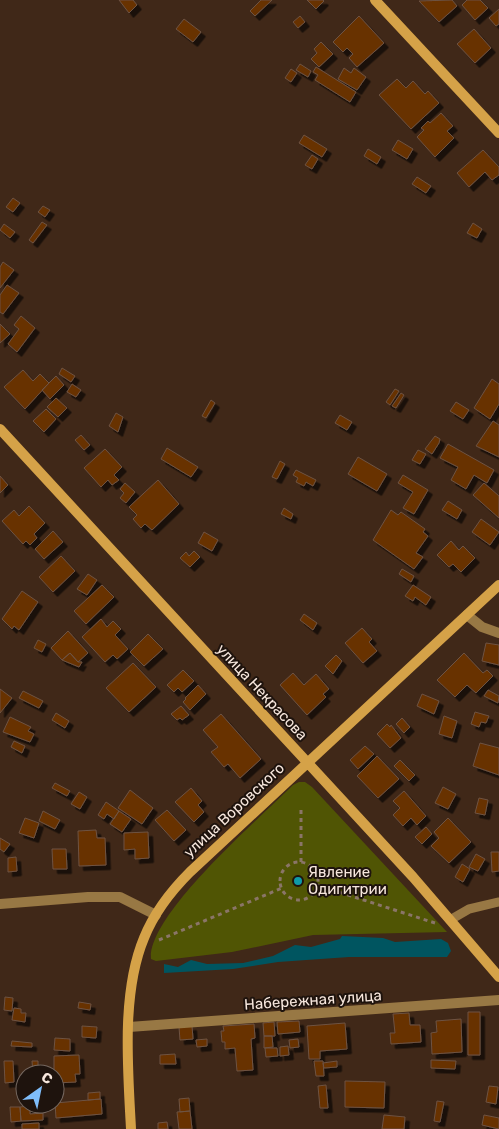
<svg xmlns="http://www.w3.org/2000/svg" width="499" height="1129" font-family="Rubik,sans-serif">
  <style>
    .green { fill: #505504 }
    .water { fill: #005560 }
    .building { fill: #673000; stroke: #6e5342; filter: url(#shadow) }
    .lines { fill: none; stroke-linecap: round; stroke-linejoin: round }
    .path { stroke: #8a7568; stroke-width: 3; stroke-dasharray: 4 4; stroke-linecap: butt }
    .lane { stroke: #987844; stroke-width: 9 }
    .street { stroke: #987844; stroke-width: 10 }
    .secondary { stroke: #d5a248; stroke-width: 10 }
    .culture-dot { fill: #0f9aa8; stroke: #1e130d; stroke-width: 2 }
    .labels { text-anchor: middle; stroke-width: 4; stroke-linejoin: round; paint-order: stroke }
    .street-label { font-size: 15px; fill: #f7e7dd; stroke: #1e130d }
    .poi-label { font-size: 15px; fill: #f7e7dd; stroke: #1e130d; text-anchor: start }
  </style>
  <defs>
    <filter id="shadow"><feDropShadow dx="4.5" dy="4.5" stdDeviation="0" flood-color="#0009"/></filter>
  </defs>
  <rect width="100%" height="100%" fill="#402818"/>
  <!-- green -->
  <path class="green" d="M299,782h6l7,5 135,145 -134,3 -81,17 -76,9 -5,-2c-4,-44 109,-141 142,-174z"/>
  <!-- water -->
  <path class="water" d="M342,936l41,2 12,4 46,-3 7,4 3,8 -4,6h-98l-71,5 -45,7 -69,4v-9l14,3 13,-7 16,4 36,-1 30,-7 22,-11 16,2 29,-8z"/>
  <!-- building -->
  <path class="building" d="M119,0h14l4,5 -8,8z
    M261,0h11l-17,16 -5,-5z
    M307,0h16l1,1 -8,8z
    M452,0l5,6 -18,16 -20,-21z
    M467,0h13l8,8 -13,12 -13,-15z
    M499,9v15l-3,2 -7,-8z
    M300,16l5,6 -7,6 -5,-6z
    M359,16l25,27 -27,24 -8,-9 4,-4 -6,-6 -4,4 -10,-10z
    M184,19l17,13 -8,10 -17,-13z
    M474,29l17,19 -16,15 -18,-19z
    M321,42l12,12 -14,13 -8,-8 6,-6 -3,-4z
    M300,64l11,7 -3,6 -12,-7z
    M316,67l40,25 -6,10 -35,-22 3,-5 -5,-3z
    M344,68l7,5 3,-5 12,9 -9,13 -19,-11z
    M291,69l6,4 -6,9 -6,-4z
    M397,79l9,9 7,-7 12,13 3,-3 11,12 -28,26 -32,-34z
    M441,113l12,13 -6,5 7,7 -19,19 -18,-20 7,-7 -3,-2 7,-7 2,2z
    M304,135l23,14 -5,8 -23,-14z
    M398,140l15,9 -6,10 -15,-9z
    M368,149l13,8 -4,7 -13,-8z
    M483,150l16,17v8l-7,5 -7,-8 -16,15 -12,-14z
    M312,155l6,4 -6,10 -7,-4z
    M417,177l14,9 -5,7 -14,-9z
    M13,198l7,5 -7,9 -7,-5z
    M43,206l7,4 -5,7 -7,-5z
    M42,222l5,3 -14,18 -4,-3z
    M473,223l9,6 -5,9 -10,-5z
    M4,224l11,8 -5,6 -10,-8z
    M3,262l11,8 -14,18v-21z
    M7,285l12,8 -16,21 -3,-2v-17z
    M21,316l14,12 -18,24 -9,-8 11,-15 -5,-4z
    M0,324l10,10 -10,9z
    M62,368l13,8 -4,6 -12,-8z
    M23,370l10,11 7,-7 9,9 -24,26 -21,-22z
    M56,376l8,9 -14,14 -8,-9z
    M492,379l7,5v20l-9,15 -16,-11z
    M72,384l9,6 -5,7 -9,-5z
    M395,389l4,2 -9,14 -4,-3z
    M401,393l3,2 -8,13 -4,-2z
    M56,398l11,10 -9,9 -11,-10z
    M211,400l4,3 -9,15 -4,-2z
    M456,402l13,8 -6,9 -13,-8z
    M46,409l10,10 -12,13 -11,-11z
    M116,413l7,4 -5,15 -9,-6z
    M340,415l12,7 -5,8 -12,-7z
    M493,421l6,4v32l-23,-11z
    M81,435l9,10 -6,5 -9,-10z
    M435,436l5,3 -1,4 -7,11 -7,-5z
    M448,444l46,26 -7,13 -13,-8 -8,14 -15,-9 7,-13 -18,-9z
    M167,448l31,19 -7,10 -30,-18z
    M105,449l17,18 -8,8 5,5 -7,5 -4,-5 -7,7 -17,-19z
    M418,450l8,4 -6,10 -8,-4z
    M358,457l29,17 -10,17 -29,-17z
    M280,461l5,3 -8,15 -5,-2z
    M296,470l20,10 -3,6 -7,-4 -2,4 -8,-4 2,-4 -5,-3z
    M403,475l25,15 -14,24 -11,-6 10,-16 -15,-9z
    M0,476l8,9 -8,8z
    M158,480l21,24 -27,26 -7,-6 -4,4 -8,-9 4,-4 -8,-8z
    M125,483l10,9 -9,11 -6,-5 4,-5 -4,-4z
    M484,483l15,13v22l-26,-23z
    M448,501l14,9 -5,9 -15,-9z
    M29,506l16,17 -11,11 3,4 -7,7 -4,-4 -3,3 -21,-23 12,-11 5,6z
    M284,508l9,6 -2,5 -10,-5z
    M391,510l7,5 3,-3 24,17 -2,3 5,4 -12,17 7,4 -9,12 -41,-29z
    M481,519l18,13 -9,13 -18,-13z
    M53,531l10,11 -19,17 -9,-10z
    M204,532l14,8 -6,11 -14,-8z
    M451,541l8,9 4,-4 12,12 -14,14 -8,-8 -4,3 -12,-12z
    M194,551l6,6 -10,10 -10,-9 6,-6 3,4z
    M61,556l14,15 -22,21 -14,-15z
    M402,569l12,7 -3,6 -12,-8z
    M88,574l9,6 -10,15 -10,-6z
    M102,585l12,12 -28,27 -12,-13z
    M413,585l18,12 -5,8 -11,-8 -2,4 -8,-5z
    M22,591l16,11 -19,28 -5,-4 -2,3 -10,-10z
    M304,614l13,9 -4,7 -13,-10z
    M101,619l6,8 6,-6 8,8 -6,6 13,14 -11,10 -4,-4 -8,7 -23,-25z
    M362,628l10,11 -3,3 8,9 -14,12 -18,-20z
    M68,631l20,22 -10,9 -8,-9 -8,7 -11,-12z
    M148,634l15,15 -19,17 -14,-14z
    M38,640l8,4 -4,8 -8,-4z
    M486,643l13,2v20l-17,-4z
    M70,653l8,9h4l-3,5 -17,-7z
    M464,653l19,20 4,-3 6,6 -17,17 -9,-8 -12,12 -18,-17z
    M336,655l6,6 -9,13 -8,-8z
    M133,663l23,24 -27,25 -23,-24z
    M183,670l11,11 -12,11 -4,-4 -4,4 -7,-7z
    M293,673l11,12 12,-11 13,15 -6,5 3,3 -19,18 -27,-30z
    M198,685l8,9 -16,16 -7,-8 3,-3 -1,-1z
    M0,689l12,9 -12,15z
    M488,690l11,6 -1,7 -14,-7z
    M23,691l20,10 -4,7 -20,-10z
    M422,694l17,7 -5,13 -17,-8z
    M181,706l8,9 -7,5 -2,-2 -3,2 -6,-6z
    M475,712l14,4 -3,7 -5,-1 -2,5 -8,-3z
    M56,713l13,8 -4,7 -13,-8z
    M221,714l40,45 -21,19 -12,-14 -4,3 -13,-15 7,-5 -15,-17z
    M444,716l13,5 -5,17 -13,-4z
    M10,717l21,10 -3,4 6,3 -4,8 -27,-10z
    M402,718l8,9 -6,6 -8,-9z
    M387,724l3,3 1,-2 10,13 -11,10 -13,-14z
    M14,741l11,5 -3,7 -11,-6z
    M480,743l19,5v27l-26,-9z
    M365,746l9,8 -16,15 -8,-9z
    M377,756l22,23 -21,19 -21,-22z
    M400,760l15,15 -6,6 -15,-15z
    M55,783l15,8 -3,5 -15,-8z
    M443,787l13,7 -8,15 -13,-6z
    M191,788l11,13 -4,4 6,7 -10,10 -19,-20z
    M130,790l23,18 -11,16 -24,-16z
    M404,791l22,25 -9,9 -6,-7 -8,8 -10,-11 7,-7 -7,-7z
    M79,792l8,5 -7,12 -9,-5z
    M479,798l9,2 -3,15 -10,-2z
    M106,802l13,9 -5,8 -7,-5 -3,5 -6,-4z
    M167,810l19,20 -12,11 -19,-21z
    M43,811l17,9 -5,9 -16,-8z
    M119,811l12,8 -9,13 -12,-8z
    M25,818l14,5 -5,15 -15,-5z
    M448,818l23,24 -22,21 -18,-17 8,-8 -5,-6z
    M426,827l6,7 -10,10 -7,-7z
    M96,830l1,8h8l1,27 -27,1 -1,-35z
    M148,832l1,26 -14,1v-10l-11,1v-17z
    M0,838l10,6 -6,8 -4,-3z
    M52,849h14l1,20h-14z
    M491,852h8v19l-7,1z
    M476,854l9,5 -7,12 -9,-4z
    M16,857l1,14 -9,1v-14z
    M462,864l8,5 -7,13 -8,-5z
    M5,997l8,1 -1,13 -8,-1z
    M79,1002l12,2 -1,6 -12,-2z
    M14,1008l7,1v4h5l-1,9 -13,-2z
    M468,1012h12v43h-12z
    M409,1013l1,12h10l1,17 -30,2 -1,-11h5l-2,-19z
    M461,1019l1,33 -30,2 -1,-21 6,-1 -1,-11z
    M299,1021l1,11 -22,2 -1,-12z
    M274,1022l1,14h-11l-1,-13z
    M345,1023l2,26 -27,2v8h-11l-2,-33z
    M254,1024l1,14 -4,1 2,31 -16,1 -2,-23 -10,1v-7h-3l-1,-11h3l-1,-5z
    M82,1026l15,1 -1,11 -14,-1z
    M192,1026l1,13 -13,1 -1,-13z
    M264,1036h8l1,11 -9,1z
    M55,1038l15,1v12l-16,-1z
    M207,1039v7l-10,1 -1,-7z
    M298,1039l1,8 -9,1 -1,-8z
    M12,1041l20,2v4l-21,-1z
    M288,1046l1,9 -9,1v-9z
    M265,1048h12l1,8 -12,1z
    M175,1054l1,10h-16v-9z
    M79,1055l1,19h-5l1,8 -21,1v-9h-11l10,-1v-17z
    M431,1060l25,1 -1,8 -24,-1z
    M4,1061h9l1,21 -9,1z
    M32,1061h6v13h-5z
    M314,1061h9l1,15h-8z
    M337,1061v6l-13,1 -1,-5z
    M345,1081l40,1 -1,26 -39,-1z
    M326,1085l2,23h-8l-2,-22z
    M489,1086l9,1 -2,17 -10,-2z
    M100,1092v7l-12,1v-7z
    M189,1098l1,13 -10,1 -1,-13z
    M101,1099l1,15 -46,4 -1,-15z
    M437,1101l7,1 -4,20 -6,-1z
    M30,1106v8l13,-1v7l-22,1 -1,-14z
    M10,1107h10l1,14 -10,1z
    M190,1111l2,18h-13l-2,-17z
    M384,1115l21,2 -1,12h-22z
    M484,1115l15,3v11l-17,-4z
    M167,1122l1,7h-10v-6z
    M39,1123v6h-17v-5z"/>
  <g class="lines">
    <!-- path -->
    <path class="path" d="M301,862v-52
      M280 881a19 19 0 1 1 38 0a19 19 0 1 1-38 0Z
      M317,885l118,38
      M159,940l123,-52"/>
    <!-- lane -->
    <path class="lane" d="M450,920l19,-11 30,-7"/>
    <!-- street -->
    <path class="street" d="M467,615l15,12 17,6
      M0,904l88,-7h32l36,18
      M129,1027l370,-27"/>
    <!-- secondary -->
    <path class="secondary" d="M375,0l124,133
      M0,429l413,448 86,100
      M131,1129c-3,-59 -10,-136 13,-191 10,-25 27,-47 46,-66l309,-287"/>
  </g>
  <!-- markers -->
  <circle class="culture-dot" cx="298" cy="881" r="5"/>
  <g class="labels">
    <!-- street labels -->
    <g class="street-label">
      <text transform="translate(262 692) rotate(47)" y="5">улица Некрасова</text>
      <text transform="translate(234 810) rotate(-43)" y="5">улица Воровского</text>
      <text transform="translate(313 1000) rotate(-4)" y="5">Набережная улица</text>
    </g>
    <!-- poi labels -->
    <g class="poi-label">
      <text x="308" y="877">Явление<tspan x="308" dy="17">Одигитрии</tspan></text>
    </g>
  </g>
  <!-- north arrow -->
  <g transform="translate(40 1089) rotate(33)"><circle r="24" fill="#1e130d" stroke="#756860"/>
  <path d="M0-4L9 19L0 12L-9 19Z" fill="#7fbdfa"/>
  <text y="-8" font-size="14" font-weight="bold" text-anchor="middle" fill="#f7e7dd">С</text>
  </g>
</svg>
